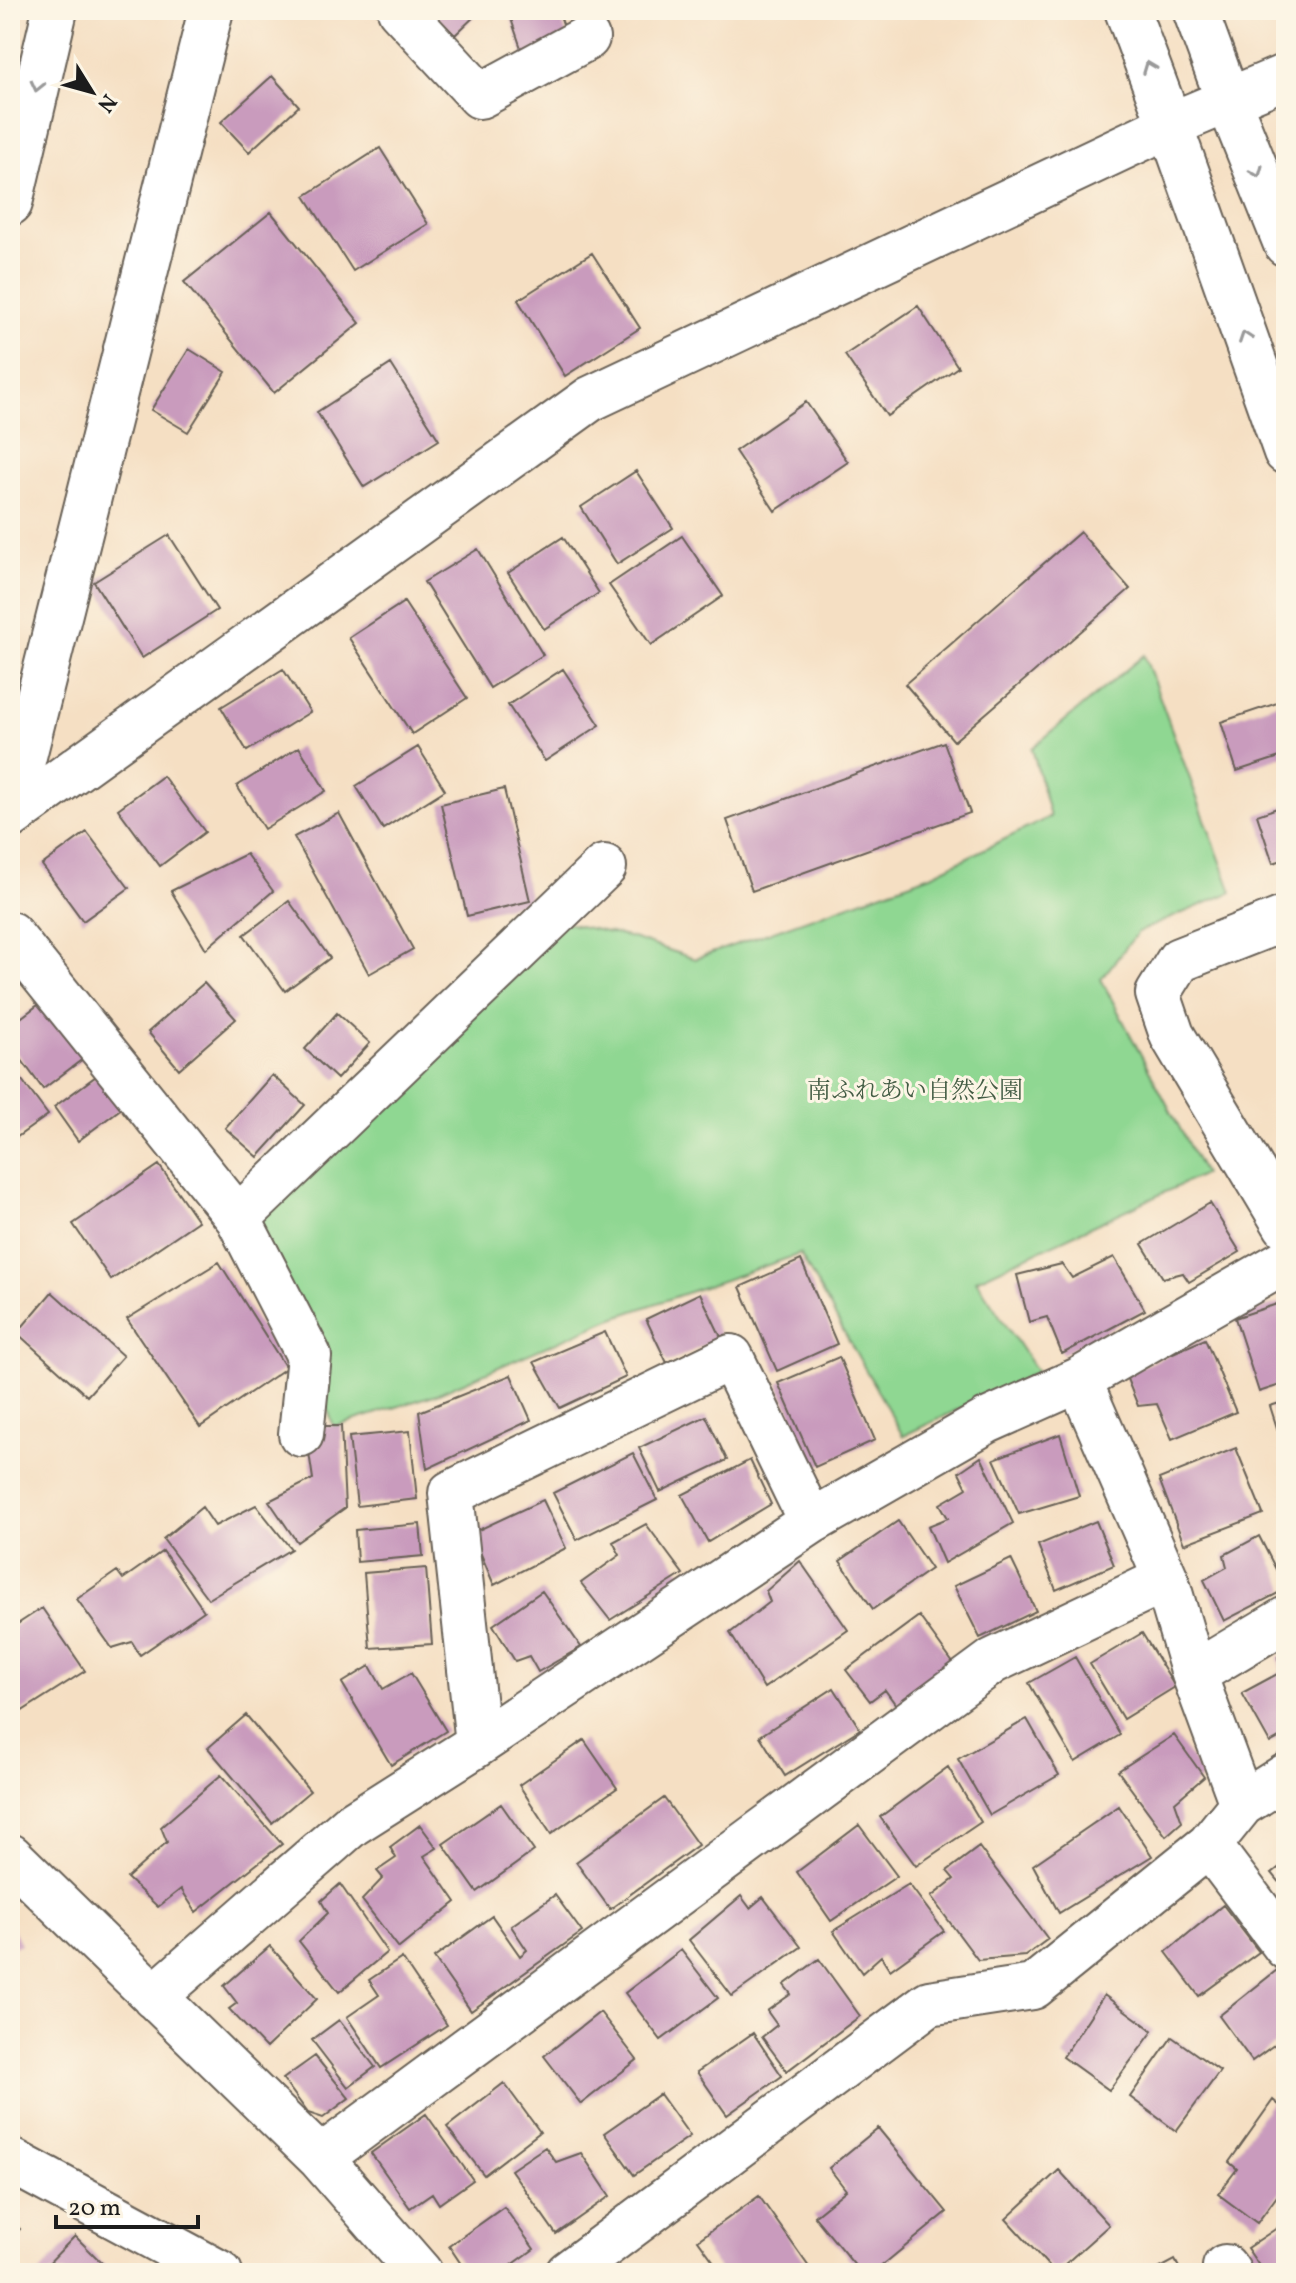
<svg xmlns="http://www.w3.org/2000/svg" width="1296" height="2283" font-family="Vollkorn,'Noto Serif JP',serif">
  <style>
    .green { fill: #8fd792; stroke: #567a57; stroke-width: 2 }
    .building { fill: #c99bbd }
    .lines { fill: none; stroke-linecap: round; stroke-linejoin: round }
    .minor-casing { stroke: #686056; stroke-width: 48 }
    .highway-casing { stroke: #686056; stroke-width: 48 }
    .minor { stroke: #fff; stroke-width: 44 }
    .highway { stroke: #fff; stroke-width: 44 }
    .oneway { stroke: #999 }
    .labels { text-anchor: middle; stroke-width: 6; stroke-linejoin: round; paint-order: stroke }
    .park-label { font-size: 24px; fill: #445d45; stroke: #fcf5e5 }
  </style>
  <rect width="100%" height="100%" fill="#fcf5e5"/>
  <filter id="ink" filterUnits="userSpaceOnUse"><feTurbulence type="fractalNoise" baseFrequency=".0125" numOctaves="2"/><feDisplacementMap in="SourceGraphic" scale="16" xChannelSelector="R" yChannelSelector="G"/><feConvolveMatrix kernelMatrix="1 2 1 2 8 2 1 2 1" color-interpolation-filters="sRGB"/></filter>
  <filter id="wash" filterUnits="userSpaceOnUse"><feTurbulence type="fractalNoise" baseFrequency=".006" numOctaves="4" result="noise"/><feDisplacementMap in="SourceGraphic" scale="32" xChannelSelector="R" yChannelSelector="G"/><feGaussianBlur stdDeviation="1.8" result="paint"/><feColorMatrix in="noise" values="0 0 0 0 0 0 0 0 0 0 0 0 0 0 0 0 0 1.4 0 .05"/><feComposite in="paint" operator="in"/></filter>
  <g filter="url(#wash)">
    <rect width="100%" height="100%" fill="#f5dfc3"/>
    <!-- green -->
    <path class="green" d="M1144,655l88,237 -94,40 -37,47 103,195 -228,106 61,92 -134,64 -103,-182 -195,67 -171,74 -100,32 -25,-71 -71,-138 311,-299 83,19 63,21 236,-84 119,-58 -18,-69z"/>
    <g id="blocks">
      <!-- building -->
      <path class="building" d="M430,10h51l-26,25z
        M508,10h50l11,31 -45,16z
        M272,76l27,30 -50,46 -28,-30z
        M380,148l48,76 -75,47 -48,-75z
        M271,212l89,111 -86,70 -90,-111z
        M592,253l48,75 -75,48 -47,-76z
        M918,306l40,61 -71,49 -42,-61z
        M189,349l37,23 -38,60 -37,-22z
        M391,364l48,76 -75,47 -47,-75z
        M806,402l42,60 -73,49 -40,-60z
        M636,471l37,57 -56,36 -36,-57z
        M1080,532l50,57 -176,152 -49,-57z
        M169,535l48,75 -75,48 -48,-76z
        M682,536l41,60 -72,49 -42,-60z
        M563,537l36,56 -55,36 -36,-56z
        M478,549l65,106 -53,33 -66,-106z
        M404,602l63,96 -55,36 -63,-96z
        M283,669l27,43 -63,39 -26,-44z
        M563,669l37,56 -55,36 -37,-56z
        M1286,700v55l-49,16 -16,-49z
        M944,742l26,71 -218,78 -25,-71z
        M299,747l27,44 -62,38 -27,-43z
        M418,747l27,43 -62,39 -27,-43z
        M163,776l42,56 -45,34 -42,-57z
        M504,789l26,112 -63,15 -26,-112z
        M1286,805v54l-13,4 -16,-48z
        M339,813l74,136 -44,25 -75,-137z
        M87,832l42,56 -46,33 -41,-56z
        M246,854l27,37 -67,58 -35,-58z
        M289,901l41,57 -45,33 -41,-56z
        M204,983l32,36 -57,50 -31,-37z
        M46,999l42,56 -45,34 -33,-45v-18z
        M337,1013l33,30 -33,36 -32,-30z
        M10,1064l38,51 -38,27z
        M99,1074l24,33 -45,34 -24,-34z
        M272,1075l33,30 -47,52 -33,-29z
        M159,1165l39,56 -87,59 -38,-56z
        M1210,1203l30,49 -51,30 -6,-9 -20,5 -21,-34z
        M1114,1257l31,53 -83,44 -15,-37 -18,5 -12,-47 45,-11 10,14z
        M801,1260l36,84 -60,27 -37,-84z
        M219,1262l67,106 -86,59 -73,-108z
        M52,1292l71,64 -36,40 -70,-63z
        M700,1293l21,44 -54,26 -21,-44z
        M1286,1301v82l-27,9 -24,-74z
        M605,1332l21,45 -66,31 -26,-46z
        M1205,1339l31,73 -64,27 -15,-35 -19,2 -13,-32z
        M839,1357l36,83 -60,27 -37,-84z
        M511,1375l20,45 -104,49 -8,-57z
        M1286,1401v52h-1l-15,-47z
        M706,1416l21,44 -67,32 -21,-44z
        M305,1426h36l4,82 -48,34 -28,-41 44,-22z
        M410,1431l7,68 -60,7 -8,-69z
        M1060,1434l19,62 -60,18 -25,-55z
        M1236,1448l27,66 -79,30 -25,-65z
        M633,1453l24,47 -80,40 -24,-47z
        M981,1457l32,66 -69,40 -16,-37 20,-8 -8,-14 27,-16 -8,-16z
        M750,1460l21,44 -63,38 -26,-47z
        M543,1500l23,48 -72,37 -22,-52z
        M256,1505l35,44 -83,50 -45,-60 39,-32 13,19z
        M898,1521l33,48 -58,40 -33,-48z
        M1096,1521l18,44 -58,25 -18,-45z
        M420,1524l3,32 -66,6 -2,-32z
        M646,1524l37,50 -73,46 -29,-37 39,-28 -7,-13z
        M1259,1536l27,53 -62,32 -20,-41 23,-13 -3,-12z
        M163,1551l41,60 -64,44 -8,-13 -20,6 -35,-49 40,-28 6,8z
        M1011,1559l25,52 -56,27 -26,-52z
        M800,1561l48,69 -84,58 -34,-55 40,-31 -4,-11z
        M426,1568l6,76 -62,4 -6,-75z
        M542,1591l39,56 -43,25 -9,-16 -14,5 -22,-36z
        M42,1608l43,63 -66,42 -9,-14v-70z
        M919,1616l34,47 -57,42 -11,-15 -15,11 -24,-31z
        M1142,1633l33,54 -52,32 -33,-55z
        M1286,1653v81l-16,9 -28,-50 39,-21 -3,-15z
        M1075,1657l45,78 -45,27 -46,-79z
        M370,1666l13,23 28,-16 35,58 -55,34 -49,-82z
        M834,1688l26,41 -75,47 -25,-40z
        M246,1715l64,76 -38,32 -64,-75z
        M1027,1719l32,56 -69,40 -32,-56z
        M1174,1735l30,42 -29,25 7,20 -16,14 -48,-65z
        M584,1740l33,48 -66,46 -32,-49z
        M948,1767l33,55 -65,44 -36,-49z
        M221,1775l61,69 -86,68 -15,-23 -23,18 -31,-29 40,-36 -6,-15z
        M664,1798l34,47 -88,64 -34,-47z
        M501,1804l33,47 -57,41 -34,-48z
        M1119,1806l33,50 -93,57 -26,-48z
        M420,1825l17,23 -13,8 32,46 -57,46 -37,-48 21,-22 -6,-7 19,-13 -6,-11z
        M859,1825l38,51 -66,45 -34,-49z
        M979,1847l69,92 -23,17 -47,4 -47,-63 23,-18 -7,-8z
        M1286,1862v28l-14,-17z
        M340,1884l47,68 -48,40 -40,-51 29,-28 -7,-12z
        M909,1884l35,47 -54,39 -9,-14 -19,17 -29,-42z
        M555,1895l27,37 -111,79 -37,-53 58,-42 28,40 7,-6 -16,-24z
        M741,1896l9,12 13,-11 38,50 -69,49 -43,-56z
        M1223,1905l36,47 -60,44 -33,-44z
        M10,1922l11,22 -11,5z
        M270,1946l47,53 -51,49 -37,-39 8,-6 -13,-17z
        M681,1950l37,48 -57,42 -36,-47z
        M402,1958l45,67 -66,43 -34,-51 32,-22 -10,-15z
        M819,1959l41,57 -73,55 -25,-34 15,-12 -10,-14 24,-17 -7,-9z
        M1277,1970l9,12v54l-34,25 -33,-45z
        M1104,1995l49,36 -44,59 -46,-33z
        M600,2012l37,48 -56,44 -37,-48z
        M339,2020l36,47 -27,20 -36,-47z
        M753,2033l29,43 -55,39 -30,-43z
        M1172,2037l48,34 -44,60 -46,-34z
        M315,2056l34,42 -26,20 -15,-5 -25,-34z
        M504,2083l36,49 -56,43 -37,-48z
        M660,2094l30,42 -56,39 -30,-42z
        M1286,2095v89l-29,39 -39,-29 19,-25 -8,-7 44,-62 6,5z
        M426,2114l47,66 -34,24 -7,-11 -22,15 -39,-55z
        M878,2128l69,84 -74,61h-12l-47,-57 32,-26 -17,-22z
        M545,2147l11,15 25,-9 29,43 -54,38 -45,-64z
        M1059,2170l50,55 -54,48 -49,-54z
        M759,2196l50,71 -9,6h-78l-24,-33z
        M504,2207l30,42 -33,24h-34l-18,-27z
        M10,2219l10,10 -10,11z
        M1286,2222v51h-22l-17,-25z
        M75,2236l37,37h-73z
        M1175,2260l7,13h-31z"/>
    </g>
  </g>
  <g filter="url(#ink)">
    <use href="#blocks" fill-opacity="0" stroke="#686056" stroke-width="2"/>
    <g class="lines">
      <defs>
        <path id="minor" d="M400,10l80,86 107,-58
          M1127,10l43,115 116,327
          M1195,10l33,90 58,144
          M10,812l201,-802
          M10,817l580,-418 580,-274 116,-49
          M1286,918l-107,42 -21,34 14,41 114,191
          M10,934l228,284 71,138 -8,78
          M238,1218l366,-351
          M1286,1261l-207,119 87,199 28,95 48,130 -33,41 77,102
          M1194,1674l92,-55
          M478,1744l-27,-251 280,-136 80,165
          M1242,1804l44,-28
          M10,1856l310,302 100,115
          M154,1997l198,-173 126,-80 333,-222 176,-101 92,-41
          M320,2158l673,-497 173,-82
          M10,2160l210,113
          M1225,2267l4,6
          M568,2273l361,-270 104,-16 176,-142"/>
        <path id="highway" d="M10,203l45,-193"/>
      </defs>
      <!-- minor casing -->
      <use href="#minor" class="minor-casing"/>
      <!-- highway casing -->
      <use href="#highway" class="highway-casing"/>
      <!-- minor -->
      <use href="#minor" class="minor"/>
      <!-- highway -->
      <use href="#highway" class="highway"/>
    </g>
    <!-- one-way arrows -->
    <defs><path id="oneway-chevron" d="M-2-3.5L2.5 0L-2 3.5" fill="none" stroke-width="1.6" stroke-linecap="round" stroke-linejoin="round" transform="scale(2)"/></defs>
    <g class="oneway">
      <use href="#oneway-chevron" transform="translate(1149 67) rotate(-111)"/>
      <use href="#oneway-chevron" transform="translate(37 86) rotate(103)"/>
      <use href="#oneway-chevron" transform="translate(1257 172) rotate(68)"/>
      <use href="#oneway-chevron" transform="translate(1245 337) rotate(-109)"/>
    </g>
  </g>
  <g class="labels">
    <!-- park labels -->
    <g class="park-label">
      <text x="915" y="1098">南ふれあい自然公園</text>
    </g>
  </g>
  <!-- margin -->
  <rect width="1296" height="2283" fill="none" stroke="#fcf5e5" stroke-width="40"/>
  <!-- north arrow -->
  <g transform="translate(92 92) rotate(127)" stroke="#fcf5e5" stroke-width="6" paint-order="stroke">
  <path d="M0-6L14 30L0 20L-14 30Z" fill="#1c1c1c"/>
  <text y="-12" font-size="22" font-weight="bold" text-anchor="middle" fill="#1c1c1c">N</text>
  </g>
  <!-- scale -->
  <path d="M56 2215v12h142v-12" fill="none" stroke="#1c1c1c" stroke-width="4"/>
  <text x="68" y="2215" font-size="24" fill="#1c1c1c" stroke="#fcf5e5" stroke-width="6" paint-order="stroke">20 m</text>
</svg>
